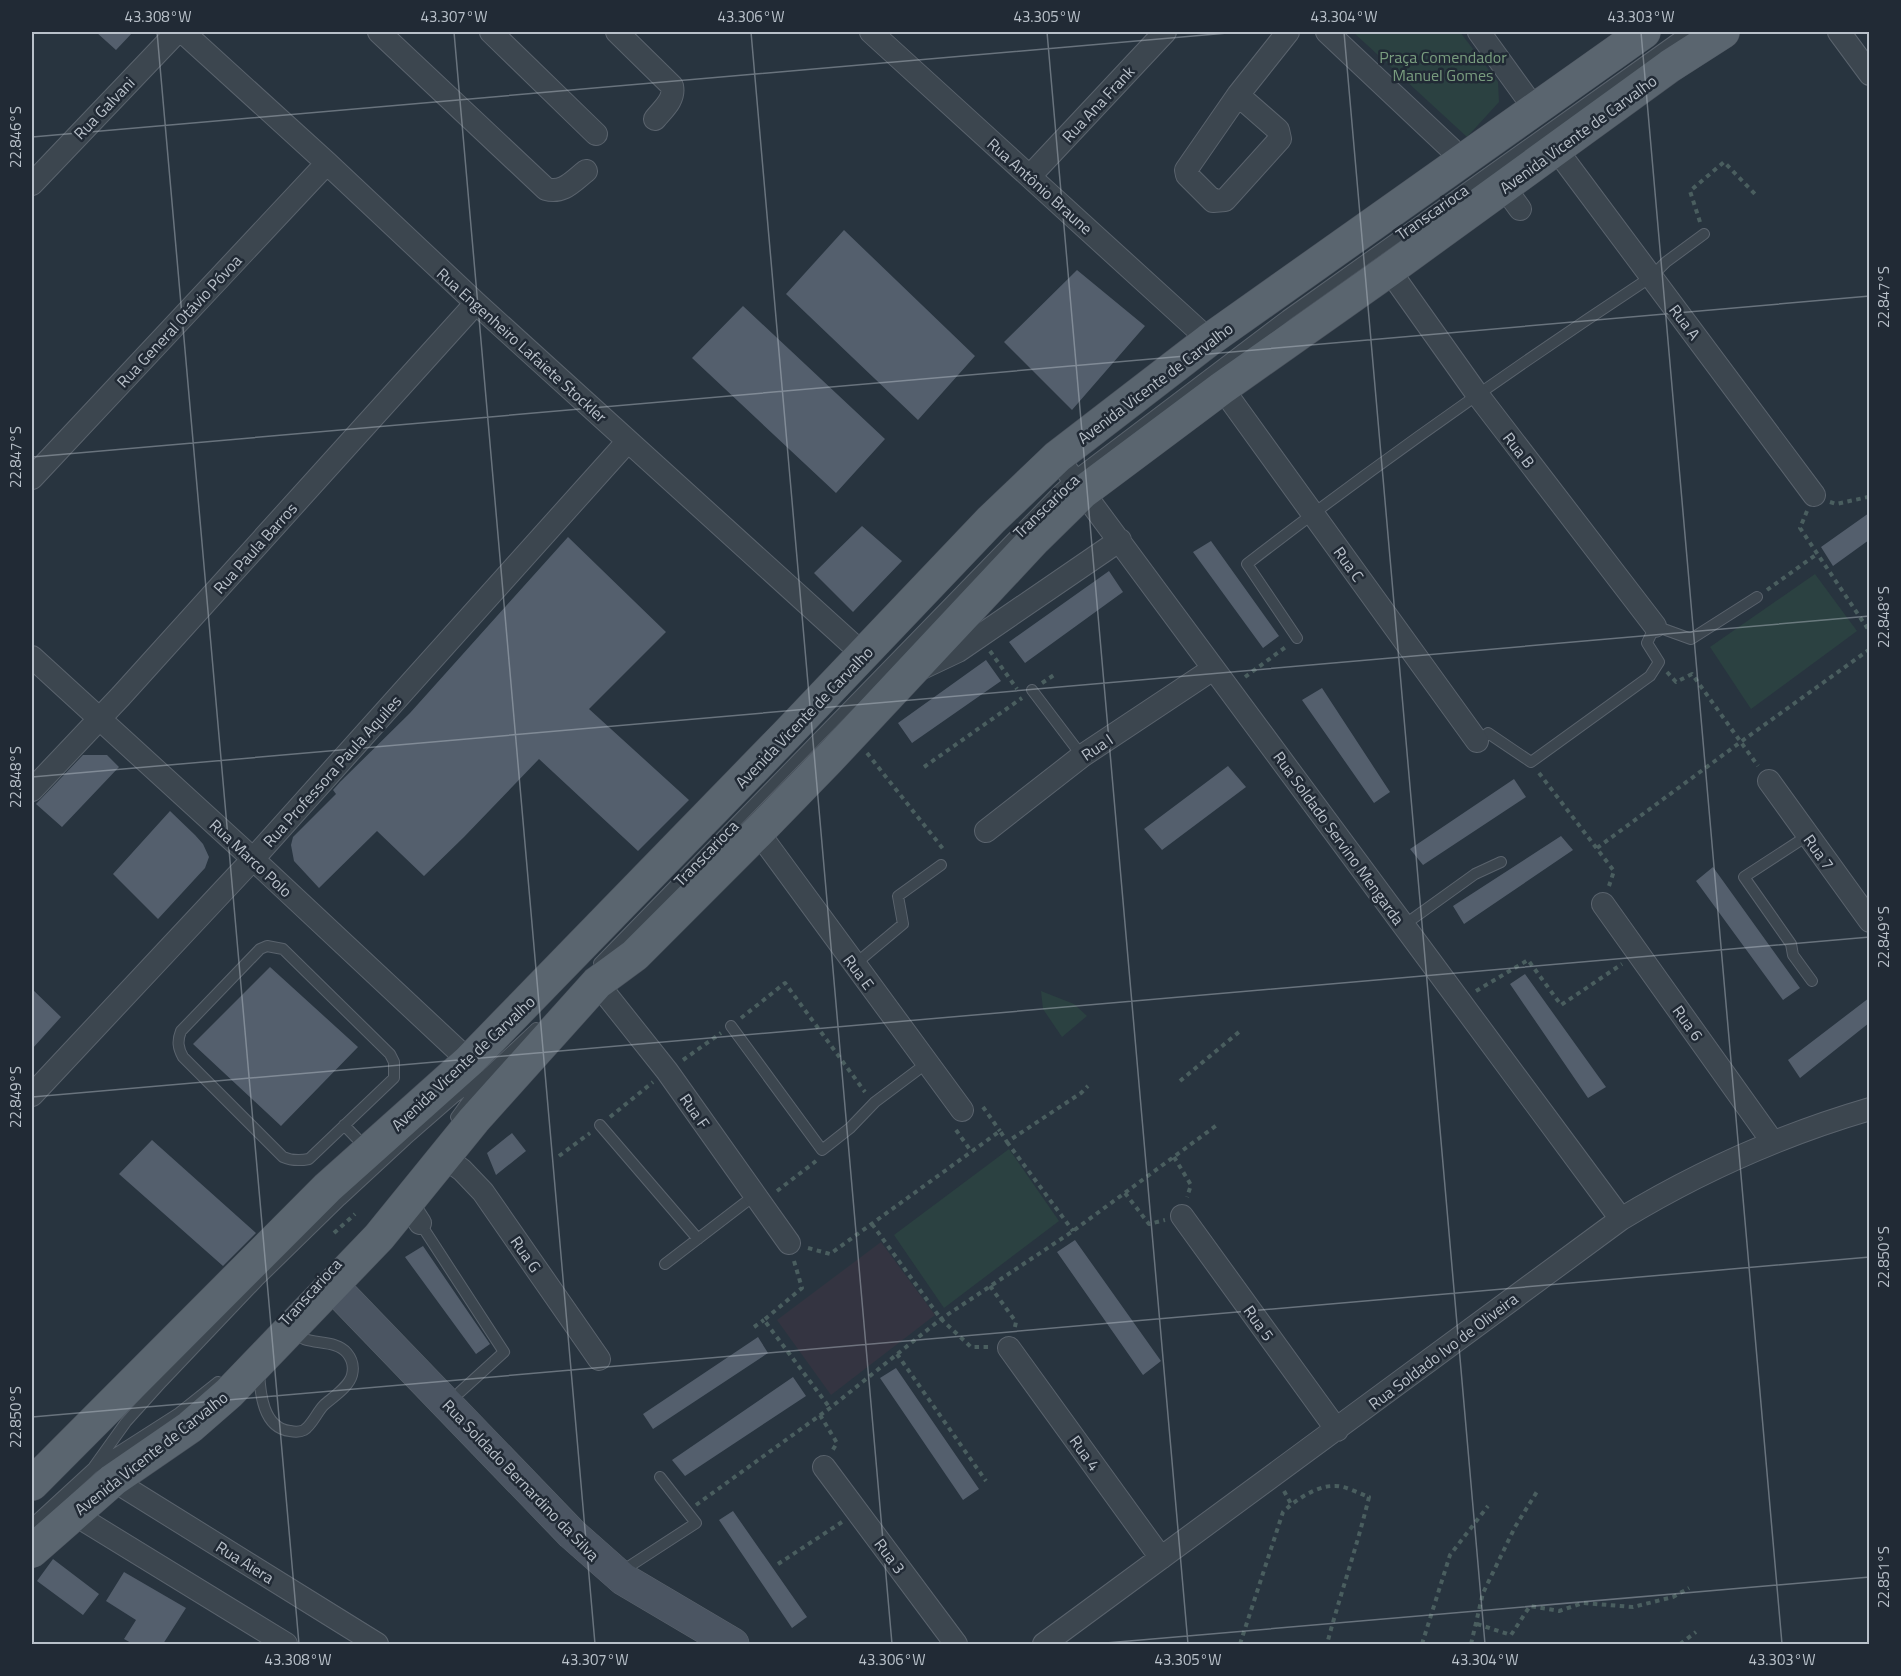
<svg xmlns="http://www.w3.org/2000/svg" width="1901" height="1676" font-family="'Titillium Web',sans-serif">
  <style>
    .medical { fill: #343441 }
    .green { fill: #2b4141 }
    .building { fill: #545f6d }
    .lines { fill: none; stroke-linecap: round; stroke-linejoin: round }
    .lane-casing { stroke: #5a636d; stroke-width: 12 }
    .street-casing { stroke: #5a636d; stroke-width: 24 }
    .secondary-casing { stroke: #5a636d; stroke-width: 33 }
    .primary-casing { stroke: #49515c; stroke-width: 34 }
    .path { stroke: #4a5e5f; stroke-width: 4; stroke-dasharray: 4.5 4.5; stroke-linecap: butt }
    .lane { stroke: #3c464f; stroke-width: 10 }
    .street { stroke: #3c464f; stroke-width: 22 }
    .secondary { stroke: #4b5562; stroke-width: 32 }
    .primary { stroke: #5a656f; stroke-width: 33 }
    .ticks { fill: none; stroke: #b9c1ca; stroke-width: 1.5; stroke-opacity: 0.45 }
    .labels { text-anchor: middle; stroke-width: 5; stroke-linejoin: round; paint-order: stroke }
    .park-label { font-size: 16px; fill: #799d7f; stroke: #212a35 }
    .street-label { font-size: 16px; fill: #b9c1ca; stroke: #212a35 }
    .neatline { fill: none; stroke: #b9c1ca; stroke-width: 2 }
    .ticks-label { font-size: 15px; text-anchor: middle; fill: #b9c1ca }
  </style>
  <rect width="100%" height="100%" fill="#28343f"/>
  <!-- medical -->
  <path class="medical" d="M881,1242l54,73 -104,80 -54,-75z"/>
  <!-- green -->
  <path class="green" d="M1353,32h107l38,50 1,20 -32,35z
    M1815,574l42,57 -106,78 -41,-62z
    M1041,991l33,13 13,12 -25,21 -19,-28z
    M1009,1149l50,72 -115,87 -50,-73z"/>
  <!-- building -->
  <path class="building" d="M96,32h37l-17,18z
    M844,230l131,126 -57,64 -132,-126z
    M1077,270l68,56 -73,84 -68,-68z
    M743,306l142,133 -49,54 -144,-135z
    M1869,513v27l-36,26 -12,-19z
    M862,526l40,35 -49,51 -39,-39z
    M568,537l98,95 -77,77 100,91 -51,51 -99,-92 -75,78 -40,39 -47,-45 -58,57 -25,-27 -3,-16 2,-8 43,-43 -3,-4 7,-8 70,-69z
    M1211,541l68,95 -16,12 -70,-96z
    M1109,571l14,21 -98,71 -16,-21z
    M986,660l15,21 -89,62 -14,-20z
    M1322,688l68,104 -16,11 -72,-103z
    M83,755h24l12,12 -57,60 -26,-23z
    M1228,766l18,21 -84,63 -18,-21z
    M1514,779l12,18 -103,68 -13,-16z
    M170,811l25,24 8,9 6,13 -4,11 -47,51 -45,-45z
    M1561,836l12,14 -109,74 -11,-18z
    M1713,867l87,121 -17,12 -87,-119z
    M270,967l88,80 -77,79 -88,-82z
    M1525,974l81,113 -18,11 -78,-114z
    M32,989l29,28 -29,32z
    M1869,998v25l-69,55 -12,-18z
    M512,1133l14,18 -30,24 -9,-22z
    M152,1140l104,93 -33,33 -104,-92z
    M1075,1240l86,121 -18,14 -86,-123z
    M423,1246l67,98 -14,10 -71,-97z
    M758,1337l10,16 -115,76 -10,-15z
    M896,1368l83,121 -16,11 -83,-122z
    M793,1377l13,19 -121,80 -13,-16z
    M733,1511l74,106 -15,11 -73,-108z
    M53,1559l46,35 -16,21 -46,-34z
    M124,1572l62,36 -23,36h-30l-9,-5 12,-19 -30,-19z"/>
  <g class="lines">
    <defs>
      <path id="lane" d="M1297,638l-50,-74c131,-101 266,-196 404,-287l15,-15 38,-28
        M1032,690l50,66
        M1477,741l11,-8 43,29 119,-86 9,-14 -12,-19 8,-17 36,13 66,-42
        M1807,836l-63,41 47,67 2,11 19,26
        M1404,925l71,-51 26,-12
        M267,946l16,3 107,105 4,8v16l-85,81c-10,2 -17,2 -26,-2l-100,-100c-5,-9 -6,-16 -2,-26l79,-82z
        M599,963l460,-473 13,-12 214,-162 400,-284
        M854,965l49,-41 -5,-28 43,-31
        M731,1026l91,124 28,-22 25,-26 52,-39
        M456,1117l31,-43 49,-46
        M344,1125l23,24
        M600,1125l98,114
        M420,1223l84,129 -44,40
        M665,1264l90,-69
        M259,1371c1,22 4,57 31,60 5,1 10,1 14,-1 8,-5 13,-18 20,-25 9,-8 25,-18 28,-30 2,-8 0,-16 -5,-22 -10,-12 -29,-9 -43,-14 -4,-2 -8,-4 -12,-6
        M93,1468l86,-55 39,-31
        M32,1524l61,-56 33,-46 36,-40 96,-101 83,-81 66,-61 47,-41 30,-22
        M619,1573l77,-50 -36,-46"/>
      <path id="street" d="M183,32l144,131 149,140 388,352
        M379,32l167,157c17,5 27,-8 40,-18
        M491,32l105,102
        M617,32l55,54c3,14 -9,23 -17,33
        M871,32l338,308
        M1327,32l137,129
        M1479,32l55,76
        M1839,32l31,42
        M1238,95l-52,75 1,5 26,26 12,-1 55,-61 -2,-9 -40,-35 50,-63
        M1556,149l258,346
        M1030,176l135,-144
        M32,184l145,-152
        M1504,187l16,22
        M1389,270l88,124 178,232
        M1222,388l255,353
        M1057,457l564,762
        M32,478l295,-315
        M32,657l221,202 216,202
        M920,669l38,-18 162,-111
        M1769,781l101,140
        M32,790l89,-94 355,-393
        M986,831l96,-75 131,-87
        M758,832l204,278
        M1603,904l169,237
        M597,983l70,88 122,172
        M32,1095l221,-236 375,-418
        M444,1157l18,13 21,22 116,167
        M407,1203l13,20
        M1182,1216l155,214
        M1009,1348l152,210
        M824,1467l132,177
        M113,1480l264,164
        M74,1514l212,130
        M1044,1644l577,-425c79,-48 160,-84 249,-110"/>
      <path id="secondary" d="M333,1286l239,248 51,45 110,65"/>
      <path id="primary" d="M32,1484l295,-296 142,-127 320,-329 202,-212 66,-63 152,-117 435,-308
        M32,1551l81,-71 77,-53 39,-34 150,-156 95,-117 123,-137 38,-28 123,-123 70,-72 207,-221 48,-47 139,-104 167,-118 281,-204 53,-34"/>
    </defs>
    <!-- lane casing -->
    <use href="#lane" class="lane-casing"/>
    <!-- street casing -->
    <use href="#street" class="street-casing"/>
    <!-- secondary casing -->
    <use href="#secondary" class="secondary-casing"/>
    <!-- primary casing -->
    <use href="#primary" class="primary-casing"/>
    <!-- path -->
    <path class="path" d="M1700,222l-10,-31 34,-29 31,32
      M1830,502l6,2 32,-7
      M1807,511l-7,17 70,104
      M1767,590l50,-36
      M990,651l27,38
      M1667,672l9,10 16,-8 66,92
      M1245,677l42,-31
      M1042,683l15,-10
      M867,753l77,97
      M924,767l98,-69
      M1539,773l75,98 -5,15
      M1597,848l145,-107 128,-92
      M1476,991l52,-31 33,45 61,-41
      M741,1018l44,-35 80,109
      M683,1060l38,-27
      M1180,1081l59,-49
      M983,1107l17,24
      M610,1117l43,-35
      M956,1130l15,21
      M1007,1142l66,89
      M559,1156l31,-23
      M1174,1157l17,28 -4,12
      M777,1191l39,-30
      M1125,1193l24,31 16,-4
      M872,1224l69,95 30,28h21
      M334,1233l21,-19
      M808,1248l22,6 170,-123 7,11 74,-49 7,-7
      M794,1261l8,27 -38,32 66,88
      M990,1286l26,36 -2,9
      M754,1327l10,-7
      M897,1354l89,127
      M820,1415l17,28 -5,8
      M1284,1491l7,13
      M696,1505l134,-97 111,-89 132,-88 144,-106
      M778,1564l64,-42
      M1477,1624l34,11 19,-29 29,5 24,-8 50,4 40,-10 16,-9
      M1240,1644l43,-132c11,-11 33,-26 50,-26 11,-1 25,7 36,11 -12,50 -29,98 -42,147
      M1422,1644l28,-89 38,-49
      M1471,1644l12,-51 32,-66 23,-37
      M1680,1644l16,-12"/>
    <!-- lane -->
    <use href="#lane" class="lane"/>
    <!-- street -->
    <use href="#street" class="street"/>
    <!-- secondary -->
    <use href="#secondary" class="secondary"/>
    <!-- primary -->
    <use href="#primary" class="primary"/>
  </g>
  <!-- ticks -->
  <path class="ticks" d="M157,32l142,1612M454,32l141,1612M751,32l141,1612M1047,32l141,1612M1344,32l141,1612M1641,32l141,1612M32,137l1207,-105M32,457l1838,-161M32,777l1838,-161M32,1097l1838,-160M32,1417l1838,-160M1094,1644l776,-67"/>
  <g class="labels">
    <!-- park labels -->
    <g class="park-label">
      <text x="1443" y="63">Praça Comendador<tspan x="1443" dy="18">Manuel Gomes</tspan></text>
    </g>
    <!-- street labels -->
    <g class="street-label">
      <text transform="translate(1098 104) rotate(-47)" y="6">Rua Ana Frank</text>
      <text transform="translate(104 108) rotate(-46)" y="6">Rua Galvani</text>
      <text transform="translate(1578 134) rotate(-36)" y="6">Avenida Vicente de Carvalho</text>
      <text transform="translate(1040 186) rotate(42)" y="6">Rua Antônio Braune</text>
      <text transform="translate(1432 212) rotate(-35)" y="6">Transcarioca</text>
      <text transform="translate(179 321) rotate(-47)" y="6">Rua General Otávio Póvoa</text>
      <text transform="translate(1685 322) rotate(53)" y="6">Rua A</text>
      <text transform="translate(522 345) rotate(42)" y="6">Rua Engenheiro Lafaiete Stockler</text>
      <text transform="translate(1155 383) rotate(-37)" y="6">Avenida Vicente de Carvalho</text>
      <text transform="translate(1519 450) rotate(52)" y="6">Rua B</text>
      <text transform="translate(1046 506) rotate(-44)" y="6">Transcarioca</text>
      <text transform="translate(255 548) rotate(-48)" y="6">Rua Paula Barros</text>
      <text transform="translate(1349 564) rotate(54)" y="6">Rua C</text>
      <text transform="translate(804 717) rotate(-46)" y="6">Avenida Vicente de Carvalho</text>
      <text transform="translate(1097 747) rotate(-34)" y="6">Rua I</text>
      <text transform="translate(332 771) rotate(-48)" y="6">Rua Professora Paula Aquiles</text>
      <text transform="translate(1339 838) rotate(54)" y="6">Rua Soldado Servino Mengarda</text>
      <text transform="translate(1819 852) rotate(54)" y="6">Rua 7</text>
      <text transform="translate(706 853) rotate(-46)" y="6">Transcarioca</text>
      <text transform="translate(251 858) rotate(43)" y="6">Rua Marco Polo</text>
      <text transform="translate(859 972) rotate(53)" y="6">Rua E</text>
      <text transform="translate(1688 1023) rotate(54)" y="6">Rua 6</text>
      <text transform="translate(463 1063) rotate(-43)" y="6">Avenida Vicente de Carvalho</text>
      <text transform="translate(695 1111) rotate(55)" y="6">Rua F</text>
      <text transform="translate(526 1254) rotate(55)" y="6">Rua G</text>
      <text transform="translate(310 1292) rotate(-48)" y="6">Transcarioca</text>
      <text transform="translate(1259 1323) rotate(54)" y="6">Rua 5</text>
      <text transform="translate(1443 1351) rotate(-37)" y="6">Rua Soldado Ivo de Oliveira</text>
      <text transform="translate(151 1453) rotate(-38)" y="6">Avenida Vicente de Carvalho</text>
      <text transform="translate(1085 1453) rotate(54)" y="6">Rua 4</text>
      <text transform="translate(521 1480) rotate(46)" y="6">Rua Soldado Bernardino da Silva</text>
      <text transform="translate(890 1556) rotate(53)" y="6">Rua 3</text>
      <text transform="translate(245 1562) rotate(32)" y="6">Rua Aiera</text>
    </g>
  </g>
  <!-- border -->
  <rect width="1901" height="1676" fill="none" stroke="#212a35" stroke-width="66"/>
  <rect x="33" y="33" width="1835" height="1610" class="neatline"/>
  <g class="ticks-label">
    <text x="158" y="22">43.308°W</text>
    <text x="454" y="22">43.307°W</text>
    <text x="751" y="22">43.306°W</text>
    <text x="1047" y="22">43.305°W</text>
    <text x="1344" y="22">43.304°W</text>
    <text x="1641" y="22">43.303°W</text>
    <text transform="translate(16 137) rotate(-90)" y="5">22.846°S</text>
    <text transform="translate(1884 297) rotate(-90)" y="5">22.847°S</text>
    <text transform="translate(16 457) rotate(-90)" y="5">22.847°S</text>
    <text transform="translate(1884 617) rotate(-90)" y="5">22.848°S</text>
    <text transform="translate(16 777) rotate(-90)" y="5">22.848°S</text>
    <text transform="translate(1884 937) rotate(-90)" y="5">22.849°S</text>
    <text transform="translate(16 1097) rotate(-90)" y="5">22.849°S</text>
    <text transform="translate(1884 1257) rotate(-90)" y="5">22.850°S</text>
    <text transform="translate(16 1417) rotate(-90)" y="5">22.850°S</text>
    <text transform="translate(1884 1577) rotate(-90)" y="5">22.851°S</text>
    <text x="298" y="1665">43.308°W</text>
    <text x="595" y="1665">43.307°W</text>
    <text x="892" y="1665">43.306°W</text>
    <text x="1188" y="1665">43.305°W</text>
    <text x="1485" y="1665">43.304°W</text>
    <text x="1782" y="1665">43.303°W</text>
  </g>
</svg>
